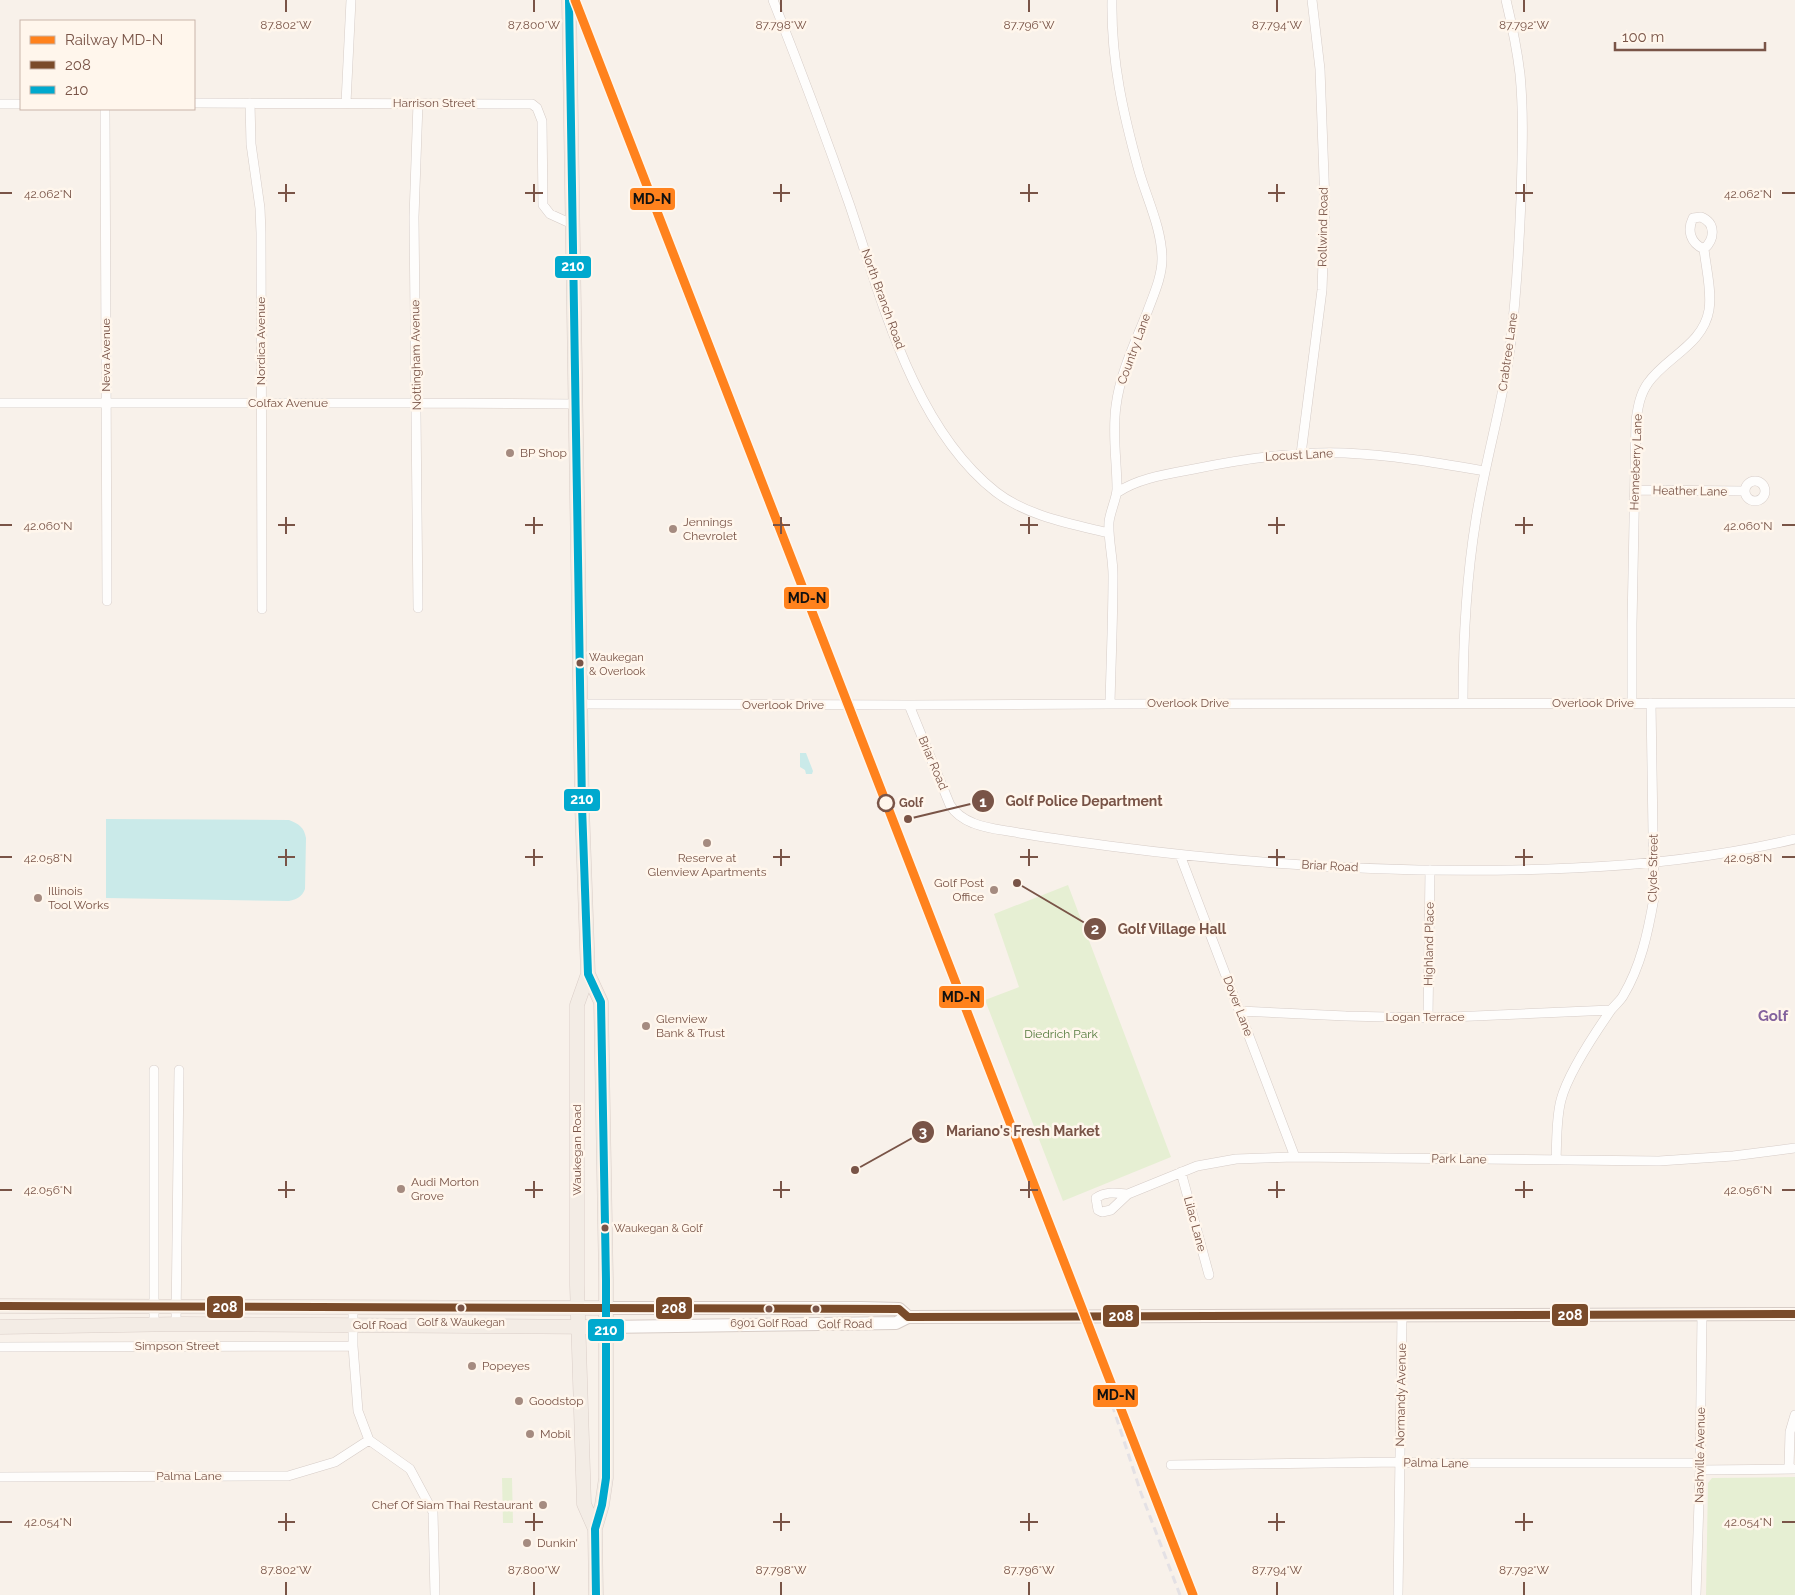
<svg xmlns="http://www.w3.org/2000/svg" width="1795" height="1595" font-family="Raleway,sans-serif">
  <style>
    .green { fill: #e6efd3 }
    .water { fill: #caeae9 }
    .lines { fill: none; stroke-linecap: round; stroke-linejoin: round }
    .street-casing { stroke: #d6ccc7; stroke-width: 10 }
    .secondary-casing { stroke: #d7ccc6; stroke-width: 14 }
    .primary-casing { stroke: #dacec8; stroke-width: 15 }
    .street { stroke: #fefdfc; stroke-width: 9 }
    .secondary { stroke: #fefdfc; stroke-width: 12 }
    .primary { stroke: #f3ece5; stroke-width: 14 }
    .rail { stroke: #e4e1e5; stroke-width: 3; stroke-dasharray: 8 5; stroke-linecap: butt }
    .bus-1-casing { stroke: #fff6ec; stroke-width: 11 }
    .bus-2-casing { stroke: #fff6ec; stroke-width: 11 }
    .bus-1 { stroke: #7a4b2a; stroke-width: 8 }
    .bus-2 { stroke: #00a9ce; stroke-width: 8 }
    .rail-1-casing { stroke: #fff6ec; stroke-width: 12 }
    .rail-1 { stroke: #ff821d; stroke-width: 9 }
    .ticks { fill: none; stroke: #795447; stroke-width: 2 }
    .poi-dot { fill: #a58b80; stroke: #fff6ec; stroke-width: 2 }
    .bus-dot { fill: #795447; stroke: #fff6ec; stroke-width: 2 }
    .stop-dot { fill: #fff6ec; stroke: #795447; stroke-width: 2.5 }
    .labels { text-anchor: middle; stroke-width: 5; stroke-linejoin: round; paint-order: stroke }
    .bus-label { font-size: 11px; fill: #795447; stroke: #fff6ec; text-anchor: start }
    .street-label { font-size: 12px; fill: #795447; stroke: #fff6ec }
    .poi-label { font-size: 12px; fill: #795447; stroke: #fff6ec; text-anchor: start }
    .stop-label { font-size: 12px; font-weight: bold; fill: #795447; stroke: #fff6ec; text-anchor: start }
    .park-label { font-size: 12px; fill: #547a3c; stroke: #fff6ec }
    .quarter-label { font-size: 15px; font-weight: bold; fill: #83629d; stroke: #fff6ec }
    .ticks-label { font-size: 12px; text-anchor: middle; fill: #795447; stroke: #fff6ec; stroke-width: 5; stroke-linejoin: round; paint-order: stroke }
    .leader { fill: none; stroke: #795447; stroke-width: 2 }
    .callout-dot { fill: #795447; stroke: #fff6ec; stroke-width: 2 }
    .mark-label { font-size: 15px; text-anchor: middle; font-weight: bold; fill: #fff }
    .callout-label { font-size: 14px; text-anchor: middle; font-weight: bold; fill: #795447; stroke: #fff6ec; stroke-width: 5; stroke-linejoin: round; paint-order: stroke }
    .line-badge { stroke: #fff6ec; stroke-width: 2 }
    .badge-label { font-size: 14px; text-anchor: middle; font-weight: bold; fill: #fff }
    .pale-badge-label { font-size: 14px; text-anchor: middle; font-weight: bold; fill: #111 }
  </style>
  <rect width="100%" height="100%" fill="#f8f1ea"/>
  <!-- green -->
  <path class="green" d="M1068,885l103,272 -108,44 -78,-201 34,-13 -25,-73z
    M1795,1477v118h-89l2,-112 4,-5h3z
    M502,1478h10l1,45h-10z"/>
  <!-- water -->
  <path class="water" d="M800,753h6l7,18 -1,3h-6l-1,-4 -5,-3z
    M106,819l183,1c10,4 15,7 17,18l-1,51c-3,8 -8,10 -16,12l-183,-3z"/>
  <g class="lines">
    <defs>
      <path id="street" d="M773,0c27,68 53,137 77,206 32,95 64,222 146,286 31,24 76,32 113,41
        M194,103l338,1 5,4 5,13 1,84 7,9 22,10
        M250,103l1,41 9,64 1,25 1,376
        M346,103l5,-103
        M0,104h21
        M105,109l2,492
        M1701,217c15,6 14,22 3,32 -14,-6 -17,-19 -11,-31z
        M0,403h417l159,1
        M1301,454l21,-164 3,-86 -5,-135 -8,-69
        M1745 491a10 10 0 1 1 20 0a10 10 0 1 1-20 0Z
        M1635,490l110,1
        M1118,492c21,-14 50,-18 76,-23 49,-10 100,-18 151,-16 47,2 93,10 140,18
        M418,608l-4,-391 4,-114
        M1463,703c0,-62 3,-123 13,-184 9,-57 26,-113 34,-170 6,-50 9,-100 11,-150 1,-42 3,-83 -1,-125 -3,-25 -8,-49 -14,-74
        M1632,703v-79l4,-204c2,-13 4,-26 12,-37 18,-26 55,-38 61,-73 3,-19 -3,-42 -5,-61
        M580,704l329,1 201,-1 685,-1
        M1110,704c1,-43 3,-86 3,-129 0,-18 -5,-35 -4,-53 1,-10 8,-25 8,-33 0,-27 -5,-55 -1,-83 4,-33 20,-65 32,-96 6,-16 14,-34 14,-51 0,-30 -15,-60 -23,-88 -16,-58 -28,-110 -27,-171
        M909,705l41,100c5,8 13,14 23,18 14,6 31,7 46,10 30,5 60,9 90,13 153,20 309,29 464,22 74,-3 150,-12 222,-29
        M1180,855l115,302
        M1240,1011l106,5 82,2 183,-8
        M1428,1018l2,-148
        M1556,1160c1,-20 0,-41 5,-60 7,-27 34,-67 50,-90 4,-5 9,-9 12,-14 18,-30 25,-64 31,-98l-3,-195
        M1181,1172l28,103
        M1128,1194c-12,-1 -22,-3 -32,4l2,12 4,2 9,-2 17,-16 69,-28 39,-7 59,-2 364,4 74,-5 62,-8
        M353,1307v39l5,65 11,29 41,29 23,43 2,83
        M154,1324v-254
        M176,1324l3,-254
        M0,1347l353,-1
        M1171,1465l229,-3 20,1h281
        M1789,1469l1,-37 5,-17
        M1700,1470l95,-1
        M0,1477l288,-1 47,-14 34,-22
        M1398,1595l4,-280
        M1696,1595l4,-125 2,-155"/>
      <path id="secondary" d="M606,1308h255l38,1 9,8
        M606,1327l290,-4 12,-6 887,-3"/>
      <path id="primary" d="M569,0l13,806 6,168 13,28 5,278v198l-4,27 -7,24 1,66
        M588,974l-11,31v280l7,219 11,25
        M0,1306l606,2
        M0,1327l183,-3 423,3"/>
    </defs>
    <!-- street casing -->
    <use href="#street" class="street-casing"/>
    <!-- secondary casing -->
    <use href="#secondary" class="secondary-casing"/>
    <!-- primary casing -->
    <use href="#primary" class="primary-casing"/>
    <!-- street -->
    <use href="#street" class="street"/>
    <!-- secondary -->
    <use href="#secondary" class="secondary"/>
    <!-- primary -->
    <use href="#primary" class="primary"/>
    <!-- rail -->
    <path class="rail" d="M1108,1392l33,101 39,102"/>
    <defs>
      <path id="bus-1" d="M0,1306l899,3 9,8 887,-3"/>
      <path id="bus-2" d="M569,0l13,806 6,168 13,28 5,278v198l-4,27 -7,24 1,66"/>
    </defs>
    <!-- bus-1 casing -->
    <use href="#bus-1" class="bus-1-casing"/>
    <!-- bus-2 casing -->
    <use href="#bus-2" class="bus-2-casing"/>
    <!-- bus-1 -->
    <use href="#bus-1" class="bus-1"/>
    <!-- bus-2 -->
    <use href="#bus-2" class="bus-2"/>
    <defs>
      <path id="rail-1" d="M575,0l618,1595"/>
    </defs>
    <!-- rail-1 casing -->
    <use href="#rail-1" class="rail-1-casing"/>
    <!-- rail-1 -->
    <use href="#rail-1" class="rail-1"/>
  </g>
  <!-- ticks -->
  <path class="ticks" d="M286,0v12M534,0v12M781,0v12M1029,0v12M1277,0v12M1524,0v12M286,184v18M534,184v18M781,184v18M1029,184v18M1277,184v18M1524,184v18M0,193h12M278,193h17M525,193h18M773,193h17M1020,193h18M1268,193h17M1515,193h18M1782,193h13M286,517v17M534,517v17M781,517v17M1029,517v17M1277,517v17M1524,517v17M0,525h12M278,525h17M525,525h18M773,525h17M1020,525h18M1268,525h17M1515,525h18M1782,525h13M286,849v17M534,849v17M781,849v17M1029,849v17M1277,849v17M1524,849v17M0,857h12M278,857h17M525,857h18M773,857h17M1020,857h18M1268,857h17M1515,857h18M1782,857h13M286,1181v17M534,1181v17M781,1181v17M1029,1181v17M1277,1181v17M1524,1181v17M0,1190h12M278,1190h17M525,1190h18M773,1190h17M1020,1190h18M1268,1190h17M1515,1190h18M1782,1190h13M286,1513v18M534,1513v18M781,1513v18M1029,1513v18M1277,1513v18M1524,1513v18M0,1522h12M278,1522h17M525,1522h18M773,1522h17M1020,1522h18M1268,1522h17M1515,1522h18M1782,1522h13M286,1582v13M534,1582v13M781,1582v13M1029,1582v13M1277,1582v13M1524,1582v13"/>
  <!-- markers -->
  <g class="poi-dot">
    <circle cx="510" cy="453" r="5"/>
    <circle cx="673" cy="529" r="5"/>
    <circle cx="707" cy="843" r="5"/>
    <circle cx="994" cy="890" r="5"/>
    <circle cx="38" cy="898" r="5"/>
    <circle cx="646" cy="1026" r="5"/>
    <circle cx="401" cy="1189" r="5"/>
    <circle cx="472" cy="1366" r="5"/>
    <circle cx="519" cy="1401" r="5"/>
    <circle cx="530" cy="1434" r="5"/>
    <circle cx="543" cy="1505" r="5"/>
    <circle cx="527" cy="1543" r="5"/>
  </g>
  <g class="bus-dot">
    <circle cx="580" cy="663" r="4.5"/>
    <circle cx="605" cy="1228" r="4.5"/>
    <circle cx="461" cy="1308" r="4.5"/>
    <circle cx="769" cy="1309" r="4.5"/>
    <circle cx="816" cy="1309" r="4.5"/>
  </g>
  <circle class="stop-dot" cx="886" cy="803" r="8"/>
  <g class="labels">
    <!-- bus labels -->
    <g class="bus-label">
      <text x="589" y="661">Waukegan<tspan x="589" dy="14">&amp; Overlook</tspan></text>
      <text x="614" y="1232">Waukegan &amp; Golf</text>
      <text x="461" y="1326" text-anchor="middle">Golf &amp; Waukegan</text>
      <text x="769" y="1327" text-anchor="middle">6901 Golf Road</text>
    </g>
    <!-- street labels -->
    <g class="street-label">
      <text x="434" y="107">Harrison Street</text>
      <text transform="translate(1323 227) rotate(-89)" y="4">Rollwind Road</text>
      <text transform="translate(883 299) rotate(70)" y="4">North Branch Road</text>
      <text transform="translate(261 341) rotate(-90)" y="4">Nordica Avenue</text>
      <text transform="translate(1134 349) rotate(-70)" y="4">Country Lane</text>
      <text transform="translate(1508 352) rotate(-82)" y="4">Crabtree Lane</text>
      <text transform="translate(106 355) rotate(-90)" y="4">Neva Avenue</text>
      <text transform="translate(416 355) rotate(-91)" y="4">Nottingham Avenue</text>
      <text x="288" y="407">Colfax Avenue</text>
      <text transform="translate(1299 455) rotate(-3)" y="4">Locust Lane</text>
      <text transform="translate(1636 462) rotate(-88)" y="4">Henneberry Lane</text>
      <text transform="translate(1690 491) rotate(1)" y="4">Heather Lane</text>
      <text x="1188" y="707">Overlook Drive</text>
      <text x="1593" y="707">Overlook Drive</text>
      <text x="783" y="709">Overlook Drive</text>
      <text transform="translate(933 763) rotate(67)" y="4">Briar Road</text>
      <text transform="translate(1330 866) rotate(3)" y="4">Briar Road</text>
      <text transform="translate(1653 868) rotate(-89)" y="4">Clyde Street</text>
      <text transform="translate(1429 944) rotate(-89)" y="4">Highland Place</text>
      <text transform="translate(1238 1006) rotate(69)" y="4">Dover Lane</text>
      <text x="1425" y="1021">Logan Terrace</text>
      <text transform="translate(577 1150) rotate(-90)" y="4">Waukegan Road</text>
      <text transform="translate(1459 1159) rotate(1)" y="4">Park Lane</text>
      <text transform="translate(1195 1224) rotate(75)" y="4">Lilac Lane</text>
      <text transform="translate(845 1324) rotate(-1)" y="4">Golf Road</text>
      <text x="380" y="1329">Golf Road</text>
      <text x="177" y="1350">Simpson Street</text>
      <text transform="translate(1401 1395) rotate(-89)" y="4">Normandy Avenue</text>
      <text transform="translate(1700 1455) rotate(-89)" y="4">Nashville Avenue</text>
      <text transform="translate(1436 1463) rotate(1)" y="4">Palma Lane</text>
      <text x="189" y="1480">Palma Lane</text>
    </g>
    <!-- poi labels -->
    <g class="poi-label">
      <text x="520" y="457">BP Shop</text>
      <text x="683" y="526">Jennings<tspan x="683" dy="14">Chevrolet</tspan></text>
      <text x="707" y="862" text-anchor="middle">Reserve at<tspan x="707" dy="14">Glenview Apartments</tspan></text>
      <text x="984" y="887" text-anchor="end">Golf Post<tspan x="984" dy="14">Office</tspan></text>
      <text x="48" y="895">Illinois<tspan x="48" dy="14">Tool Works</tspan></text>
      <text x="656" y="1023">Glenview<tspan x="656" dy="14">Bank &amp; Trust</tspan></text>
      <text x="411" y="1186">Audi Morton<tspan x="411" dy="14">Grove</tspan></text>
      <text x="482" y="1370">Popeyes</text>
      <text x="529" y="1405">Goodstop</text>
      <text x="540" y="1438">Mobil</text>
      <text x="533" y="1509" text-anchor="end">Chef Of Siam Thai Restaurant</text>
      <text x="537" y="1547">Dunkin'</text>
    </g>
    <!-- stop labels -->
    <g class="stop-label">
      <text x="899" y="807">Golf</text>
    </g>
    <!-- park labels -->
    <g class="park-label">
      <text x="1061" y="1038">Diedrich Park</text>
    </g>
    <!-- quarter labels -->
    <g class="quarter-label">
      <text x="1773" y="1021">Golf</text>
    </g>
  </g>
  <g class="ticks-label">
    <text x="286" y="29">87.802°W</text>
    <text x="534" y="29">87.800°W</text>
    <text x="781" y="29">87.798°W</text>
    <text x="1029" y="29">87.796°W</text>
    <text x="1277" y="29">87.794°W</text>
    <text x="1524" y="29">87.792°W</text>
    <text x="48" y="198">42.062°N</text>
    <text x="1748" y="198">42.062°N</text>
    <text x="48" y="530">42.060°N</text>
    <text x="1748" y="530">42.060°N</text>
    <text x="48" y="862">42.058°N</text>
    <text x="1748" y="862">42.058°N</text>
    <text x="48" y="1194">42.056°N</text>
    <text x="1748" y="1194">42.056°N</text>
    <text x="48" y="1526">42.054°N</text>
    <text x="1748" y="1526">42.054°N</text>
    <text x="286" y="1574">87.802°W</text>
    <text x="534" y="1574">87.800°W</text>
    <text x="781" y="1574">87.798°W</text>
    <text x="1029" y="1574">87.796°W</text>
    <text x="1277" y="1574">87.794°W</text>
    <text x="1524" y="1574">87.792°W</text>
  </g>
  <!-- callouts -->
  <path class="leader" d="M908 819L983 801M1017 883L1095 929M855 1170L923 1132"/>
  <g class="callout-dot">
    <circle cx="908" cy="819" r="5"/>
    <circle cx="1017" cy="883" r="5"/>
    <circle cx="855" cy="1170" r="5"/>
    <circle cx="983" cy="801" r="12"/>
    <circle cx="1095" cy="929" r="12"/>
    <circle cx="923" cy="1132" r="12"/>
  </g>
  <g class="mark-label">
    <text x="983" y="807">1</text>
    <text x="1095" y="934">2</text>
    <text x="923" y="1137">3</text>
  </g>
  <g class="callout-label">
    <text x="1084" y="806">Golf Police Department</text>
    <text x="1172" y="934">Golf Village Hall</text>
    <text x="1023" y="1136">Mariano's Fresh Market</text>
  </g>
  <g class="line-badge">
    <rect x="629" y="187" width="47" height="24" rx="5" fill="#ff821d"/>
    <rect x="554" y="255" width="38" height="24" rx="5" fill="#00a9ce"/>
    <rect x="783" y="586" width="47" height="24" rx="5" fill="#ff821d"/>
    <rect x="563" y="788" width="38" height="24" rx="5" fill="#00a9ce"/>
    <rect x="938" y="985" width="47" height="24" rx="5" fill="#ff821d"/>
    <rect x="206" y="1295" width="38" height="24" rx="5" fill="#7a4b2a"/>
    <rect x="655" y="1296" width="38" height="24" rx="5" fill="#7a4b2a"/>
    <rect x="1551" y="1303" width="38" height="24" rx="5" fill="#7a4b2a"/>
    <rect x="1102" y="1304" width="38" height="24" rx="5" fill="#7a4b2a"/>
    <rect x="587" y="1318" width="38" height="24" rx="5" fill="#00a9ce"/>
    <rect x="1092" y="1384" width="47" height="24" rx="5" fill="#ff821d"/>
  </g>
  <g class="badge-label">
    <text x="573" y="271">210</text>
    <text x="582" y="804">210</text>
    <text x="225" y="1312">208</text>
    <text x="674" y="1313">208</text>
    <text x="1570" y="1320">208</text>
    <text x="1121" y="1321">208</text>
    <text x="606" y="1335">210</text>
  </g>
  <g class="pale-badge-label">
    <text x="652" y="204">MD-N</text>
    <text x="807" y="603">MD-N</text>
    <text x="961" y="1002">MD-N</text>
    <text x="1116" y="1400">MD-N</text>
  </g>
  <!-- legend -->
  <rect x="20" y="20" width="175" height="90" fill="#fff6ec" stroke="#c9b5aa"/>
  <rect x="30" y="36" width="25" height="8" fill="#ff821d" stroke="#c9b5aa"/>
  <text x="65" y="45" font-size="15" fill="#795447">Railway MD-N</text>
  <rect x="30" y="61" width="25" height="8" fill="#7a4b2a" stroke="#c9b5aa"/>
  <text x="65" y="70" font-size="15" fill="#795447">208</text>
  <rect x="30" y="86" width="25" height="8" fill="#00a9ce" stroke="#c9b5aa"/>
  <text x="65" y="95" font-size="15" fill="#795447">210</text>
  <!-- scale -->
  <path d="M1615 42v8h150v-8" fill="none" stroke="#795447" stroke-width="2.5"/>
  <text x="1622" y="42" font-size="15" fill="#795447" stroke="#fff6ec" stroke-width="4" paint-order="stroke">100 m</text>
</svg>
